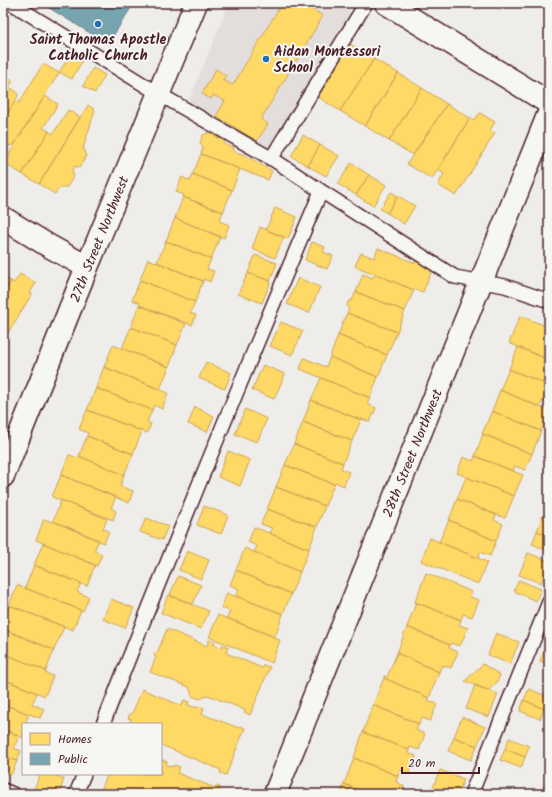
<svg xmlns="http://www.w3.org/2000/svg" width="552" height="797" font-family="Kalam,sans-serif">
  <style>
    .built { fill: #e3dedc }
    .homes { fill: #ffd966; stroke: #c9a154 }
    .public { fill: #76a5af; stroke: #697d87 }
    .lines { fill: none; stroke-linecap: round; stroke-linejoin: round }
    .lane-casing { stroke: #4a1f2b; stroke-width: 16 }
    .street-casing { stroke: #4a1f2b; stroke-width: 25 }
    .lane { stroke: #f6f6f2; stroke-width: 13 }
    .street { stroke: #f6f6f2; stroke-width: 22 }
    .poi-dot { fill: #1f6fb2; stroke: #f6f6f2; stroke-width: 1.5 }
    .labels { text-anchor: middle; stroke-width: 4; stroke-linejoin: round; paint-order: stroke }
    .poi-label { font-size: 14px; font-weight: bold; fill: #4a1f2b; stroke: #f6f6f2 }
    .street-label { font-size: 14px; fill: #4a1f2b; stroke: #f6f6f2 }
  </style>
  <rect width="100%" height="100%" fill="#efedea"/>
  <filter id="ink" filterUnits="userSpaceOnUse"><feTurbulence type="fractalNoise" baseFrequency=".025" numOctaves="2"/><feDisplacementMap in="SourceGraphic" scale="8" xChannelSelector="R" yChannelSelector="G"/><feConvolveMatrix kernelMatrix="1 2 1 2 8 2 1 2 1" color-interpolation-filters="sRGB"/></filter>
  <g filter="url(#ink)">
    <!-- built -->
    <path class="built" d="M229,3h105l21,12 -86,137 -81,-49z"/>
    <!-- homes -->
    <path class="homes" d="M282,3h19l22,13 -62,103 7,5 -11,17 -41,-25 9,-15 -12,-6 -2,4 -9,-5 14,-25 10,7 -4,4 11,5z
      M350,44l24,15 -34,52 -22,-14z
      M71,54l11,7 -10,18 -13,-7z
      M374,59l24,14 -33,53 -25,-15z
      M43,64l16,9 -45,72 -7,1 -4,-2v-23l12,-20 4,2z
      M93,68l12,7 -10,18 -12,-7z
      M398,73l24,15 -33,53 -24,-15z
      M3,75l10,6 -4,6 8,5 1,4 -15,25z
      M422,88l25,16 -34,51 -24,-14z
      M45,96l13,8 -15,24 6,3 -27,43 -17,-10 9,-19z
      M447,104l23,14 -38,61 -25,-15z
      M88,105l7,5 -12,39 2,1 1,7 -7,11 -4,-2 -3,5 2,5 -7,11h-5l-1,2 -2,-1 -4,6 -16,-10z
      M68,110l12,7 -41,67 -17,-10 27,-43 4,3z
      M480,113l15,9 -5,8 5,3 -39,63 -18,-11 6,-11 -6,-4 32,-52 4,2z
      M210,132l15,10 -1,2 10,4 -1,3 12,4 27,16 -4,9 -67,-26 2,-6 -3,-6 3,-7z
      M303,135l17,10 -12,21 -17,-10z
      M320,145l19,11 -13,20 -18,-10z
      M201,154l39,15 -8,21 -39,-16z
      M351,163l18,12 -13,20 -18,-11z
      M193,174l39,16 -9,22 -40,-15 1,-2 -8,-3 6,-15 8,4z
      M369,175l17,10 -13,21 -17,-11z
      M391,192l7,4 -11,17 -7,-4z
      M398,196l17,10 -11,18 -17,-11z
      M183,197l40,15 -4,9 10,4 -5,13 -49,-20z
      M275,208l22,9 -9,22 -22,-9z
      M175,218l45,19 -9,22 -45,-18z
      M260,227l24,10 -9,21 -23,-9z
      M166,241l45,18 -4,10 7,2 -4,11 -6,-3 -1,2 -46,-19z
      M312,242l13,5 -2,5 10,4 -6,13 -22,-9z
      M378,248l37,15 2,-4 16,9 -10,24 -9,-3v1l-59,-24 6,-13 13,5z
      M255,255l22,8 -7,18 -22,-8z
      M148,259l55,22 -8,21 -55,-22z
      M248,273l23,8 -9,22 -24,-9z
      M20,274l16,9 -6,10 2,1 -29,47v-47l8,-13 3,2z
      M363,274l10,4 2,-4 39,16 -9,21 -49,-19z
      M3,276l8,5 -8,13z
      M298,278l22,9 -11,26 -22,-9z
      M140,280l55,22 -5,11 6,2 -4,10 -53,-20 1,-2 -8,-3z
      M356,292l49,19 -8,21 -50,-19 2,-3 -2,-4 1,-4 4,-2z
      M139,305l47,19 -9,21 -46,-18z
      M347,313l50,19 -10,23 -49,-20z
      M520,316l29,11v33l-40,-17z
      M281,322l22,9 -11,24 -22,-9z
      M131,327l46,18 -8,22 -47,-19z
      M338,335l49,20 -9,22 -48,-20z
      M113,345l56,22 -9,22 -56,-22z
      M518,347l31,13 -1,25 -39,-16z
      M330,357l48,20 -8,21 -70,-29 4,-11 22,9z
      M206,362l25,11 -6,16 -26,-11z
      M263,365l22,9 -11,25 -22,-9z
      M104,367l64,26 -6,16 -8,-4 -2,5 -56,-22z
      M509,369l39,16 -2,4 3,1v14l-7,-3 -2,6 -40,-17z
      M321,378l49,20 -3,6 9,4 -6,14 -9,-3v1l-50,-20z
      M96,388l56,22 -5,12 4,2 -4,9 -60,-23z
      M500,390l49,21 -8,20 -49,-20z
      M311,400l50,20 -9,21 -49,-19z
      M195,407l19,9 -7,16 -19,-8z
      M245,409l22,10 -10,23 -22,-8z
      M87,410l55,21 -9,23 -46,-18 1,-3 -9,-4z
      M492,411l49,20 -9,23 -50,-20z
      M303,422l49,19 -9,22 -49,-19z
      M483,434l49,20 -7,16 -10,-4 -2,5 -38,-15z
      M87,436l46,18 -9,21 -45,-19z
      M294,444l49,19 -2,6 8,3 -5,14 -9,-4 -1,2 -49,-19z
      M228,451l22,9 -10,26 -22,-9z
      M69,455l9,3 1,-2 45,19 -4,11 13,5 -4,12 -68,-28z
      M475,456l48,19 -9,21 -57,-23 6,-16 10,4z
      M285,465l49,19 -9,22 -49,-19z
      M61,475l55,22 -5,11 5,3 -3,9 -61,-23z
      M466,477l48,19 -9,22 -48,-19z
      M276,487l49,19 -8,21 -50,-18z
      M457,499l39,16 -2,5 9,4 -7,17 -47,-21z
      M61,500l46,19 -4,10 6,2 -5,12 -51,-22z
      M204,506l24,9 -7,19 -24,-9z
      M267,509l50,18 -8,22 -40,-16 3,-5 -11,-4z
      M543,515l6,3v18l-12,-5z
      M146,518l22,8 -6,14 -22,-8z
      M44,519l8,3 1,-1 46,19 -5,11 8,3 -5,12 -61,-26z
      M449,520l47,21 -6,15 -10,-4 -2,6 -39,-16z
      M254,527l55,22 -9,23 -46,-20 3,-6 -9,-4z
      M537,531l12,5v15l-17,-7z
      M430,538l57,24 -9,22 -57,-23z
      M43,543l52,22 -8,21 -53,-21z
      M245,548l55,24 -9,22 -55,-24z
      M187,551l22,9 -8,19 -22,-9z
      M528,553l21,8 -8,22 -22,-8z
      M34,565l47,18 -4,9 12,5 -6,14 -58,-23z
      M236,570l55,24 -8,20 -47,-18 3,-7 -9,-4z
      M426,573l46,19 -2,5 9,3 -7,17 -9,-3 -2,6 -46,-18z
      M178,576l23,9 -8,19 -23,-9z
      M519,580l22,9 -5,12 -22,-10z
      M17,585l64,25 -8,20 -64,-25z
      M227,593l56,21 -8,23 -48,-19 3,-7 -9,-3z
      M168,595l41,16 -8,18 -40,-16z
      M111,599l23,9 -9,20 -22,-9z
      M415,602l46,18 -2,5 9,3 -8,18 -9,-3 -1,2 -43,-18 9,-24z
      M9,605l55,22 -10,23 -51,-21v-10z
      M218,615l57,22 -1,1 6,2 -8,23 -63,-26z
      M407,627l43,18 -1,3 9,4 -7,16 -9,-3 -3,7 -42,-19z
      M3,629l51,21 -8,21 -43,-18z
      M167,629l40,17 2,-6 6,2 -1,3 7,3 1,-3 6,2 -2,6 36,15 1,-3 7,2 -20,48 -6,-3 1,-2 -37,-15 -8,4 -8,-3 -3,-9 -39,-15 6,-15 -2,-1 2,-4 1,1z
      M496,633l23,9 -9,22 -22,-9z
      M544,651l5,2v12l-9,-4z
      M3,653l43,18 -1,2 8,3 -8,20 -42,-17z
      M397,653l42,19 -10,26 -45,-20v-2l3,1z
      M483,664l17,11 -3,7 -9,9 -23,-10z
      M384,678l45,20 -1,2 9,4 -7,17 -8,-3 -3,6 -46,-19z
      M3,679l34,14 -5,11 12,5 -4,9 -37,-14z
      M475,685l23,9 -9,23 -23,-8z
      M142,689l40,17 2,-6 5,2 -1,3 9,3 1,-2 6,2 -2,6 37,14 1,-2 5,2 -19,47 -6,-2 1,-3 -60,-25v-21h-32l2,-5 -3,-1 2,-5 2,1z
      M529,689l20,8 -5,12 -20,-9z
      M524,700l20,9 -4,10 -20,-8z
      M3,704l26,10 -4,10h-2v14l-20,-9z
      M373,705l46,19 -3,6 9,4 -6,16 -9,-3 -1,3 -46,-18z
      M462,717l23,10 -8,19 -23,-9z
      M3,729l16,7 -5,12 7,3 -4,10 -14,-6z
      M363,732l46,18 -1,3 8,3 -7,18 -9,-4 -2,6 -44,-18z
      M454,737l23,9 -6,14 -23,-9z
      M509,738l20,8 -4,11 -20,-8z
      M505,749l20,8 -4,11 -21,-8z
      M3,755l14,6 -6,14 -6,-2 -2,6z
      M354,758l44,18 -2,6 8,4 -3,8h-32l-25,-10z
      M161,759l6,3 -1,3 7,2 1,-2 6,2 -3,6 38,15 1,-2 4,1 -2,7h-109l-8,-4 6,-14h-1v-2h55z
      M440,770l24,9 -6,15h-14l-12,-4z
      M549,773v16l-6,-2z
      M40,774h12l12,5 -5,15h-22l-4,-2z
      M344,784l25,10h-29z"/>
    <!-- public -->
    <path class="public" d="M41,3h101l-3,2 -5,-2 -26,41z"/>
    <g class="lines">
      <defs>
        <path id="lane" d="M11,3l148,91 115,66 47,31c-75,177 -148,354 -218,533
          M271,159l95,-156
          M321,191l134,86 50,9 44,15
          M3,790l10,4
          M76,794l8,-20
          M471,794l78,-192"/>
        <path id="street" d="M386,3l163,100
          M3,218l46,28 38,21
          M3,476l75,-187 118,-286
          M275,794l274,-681"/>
      </defs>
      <!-- lane casing -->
      <use href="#lane" class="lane-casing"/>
      <!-- street casing -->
      <use href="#street" class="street-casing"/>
      <!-- lane -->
      <use href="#lane" class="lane"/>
      <!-- street -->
      <use href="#street" class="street"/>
    </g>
  </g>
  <!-- markers -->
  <g class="poi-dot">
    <circle cx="98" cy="24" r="4"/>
    <circle cx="266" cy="59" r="4"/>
  </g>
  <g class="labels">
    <!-- poi labels -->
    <g class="poi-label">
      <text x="98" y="44">Saint Thomas Apostle<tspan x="98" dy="16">Catholic Church</tspan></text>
      <text x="274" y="56" text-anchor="start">Aidan Montessori<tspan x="274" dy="16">School</tspan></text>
    </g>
    <!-- street labels -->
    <g class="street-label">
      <text transform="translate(99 239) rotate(-68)" y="5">27th Street Northwest</text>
      <text transform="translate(412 453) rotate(-68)" y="5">28th Street Northwest</text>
    </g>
  </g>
  <!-- margin -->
  <rect width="552" height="797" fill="none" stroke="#f6f6f2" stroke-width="16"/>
  <rect x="8" y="8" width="536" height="781" fill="none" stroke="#4a1f2b" stroke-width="1.5" filter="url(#ink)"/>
  <!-- legend -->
  <rect x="22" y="723" width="140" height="52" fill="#f6f6f2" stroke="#b1a0a2"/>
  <rect x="30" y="733" width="20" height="12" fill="#ffd966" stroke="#b1a0a2"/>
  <text x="58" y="743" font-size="12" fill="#4a1f2b">Homes</text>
  <rect x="30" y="753" width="20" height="12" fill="#76a5af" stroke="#b1a0a2"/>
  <text x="58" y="763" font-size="12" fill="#4a1f2b">Public</text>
  <!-- scale -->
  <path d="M402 767v6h77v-6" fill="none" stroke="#4a1f2b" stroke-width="2"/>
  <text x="408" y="767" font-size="12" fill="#4a1f2b" stroke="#f6f6f2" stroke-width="3" paint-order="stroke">20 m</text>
</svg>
